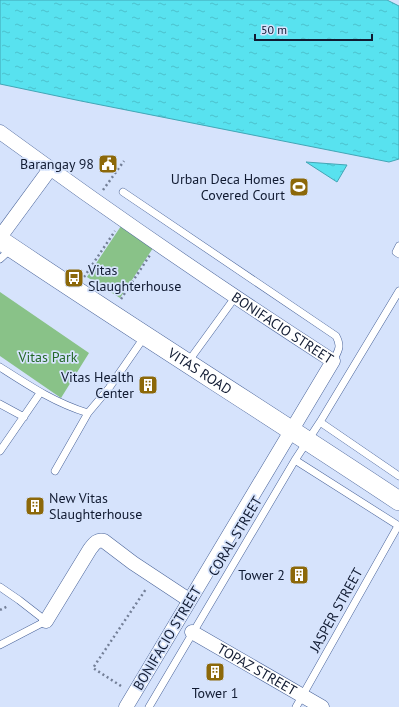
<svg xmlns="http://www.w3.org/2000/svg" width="399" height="707" font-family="'PT Sans',sans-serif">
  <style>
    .green { fill: #89c288 }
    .water { fill: url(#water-ripples); stroke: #43a6b6 }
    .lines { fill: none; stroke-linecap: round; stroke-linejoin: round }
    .lane-casing { stroke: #4a649a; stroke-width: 8 }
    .street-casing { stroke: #4a649a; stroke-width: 15 }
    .secondary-casing { stroke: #4a649a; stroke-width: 20 }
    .path { stroke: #737f97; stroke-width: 2.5; stroke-dasharray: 2 3; stroke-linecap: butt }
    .lane { stroke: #fff; stroke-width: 7 }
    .street { stroke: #fff; stroke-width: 14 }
    .secondary { stroke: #fff; stroke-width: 19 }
    .labels { text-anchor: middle; stroke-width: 3.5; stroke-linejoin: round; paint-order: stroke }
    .poi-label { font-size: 14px; fill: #111b32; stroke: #d6e3fc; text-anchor: end }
    .street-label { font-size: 14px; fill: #111b32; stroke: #d6e3fc }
    .park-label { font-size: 14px; fill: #236727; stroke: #d6e3fc }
  </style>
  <defs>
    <pattern id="water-ripples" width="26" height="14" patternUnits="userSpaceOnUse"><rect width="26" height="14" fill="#58e2ef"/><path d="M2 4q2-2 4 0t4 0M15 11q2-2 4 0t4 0" fill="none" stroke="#4cc1cd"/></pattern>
  </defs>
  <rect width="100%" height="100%" fill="#d6e3fc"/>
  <!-- green -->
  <path class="green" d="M123,223l32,22 -35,53 -33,-21z
    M0,292l89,61 -28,45 -61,-42z"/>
  <!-- water -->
  <path class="water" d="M0,0h387l12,6v153l-10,3 -308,-61 -81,-17z
    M306,162l41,3 -10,17z"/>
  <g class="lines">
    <defs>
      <path id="lane" d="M123,192l213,144c6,11 2,15 -3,25
        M399,246l-3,6 3,2
        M0,259l12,-11
        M188,362l48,-66
        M0,367c28,18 55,36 88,46
        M0,404l24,13
        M320,422l79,54
        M0,451l40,-58
        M295,460l104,66
        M55,471l33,-58 21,-25 36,-52
        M0,587l19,13 27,21 -46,24
        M149,707l146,-247 25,-38 79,-131
        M296,707l102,-181"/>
      <g id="street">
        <path id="s1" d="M0,132c108,79 220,156 333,229l-207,346"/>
        <path d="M0,237l50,-68"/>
        <path d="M46,621l44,-72c4,-5 7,-10 14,-8l29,22 56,37"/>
        <path id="s2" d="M192,632l130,75"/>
      </g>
      <g id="secondary">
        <path id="s3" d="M0,240c132,89 267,173 399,261"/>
      </g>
    </defs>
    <!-- lane casing -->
    <use href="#lane" class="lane-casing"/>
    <!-- street casing -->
    <use href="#street" class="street-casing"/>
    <!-- secondary casing -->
    <use href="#secondary" class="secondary-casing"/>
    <!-- path -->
    <path class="path" d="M103,190l21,-29
      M84,277l31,-46
      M121,299l29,-44
      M0,610l8,-4
      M121,686l-28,-18 53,-79"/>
    <!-- lane -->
    <use href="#lane" class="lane"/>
    <!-- street -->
    <use href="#street" class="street"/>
    <!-- secondary -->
    <use href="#secondary" class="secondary"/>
  </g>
  <!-- icons -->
  <defs>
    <symbol id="civic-square" viewBox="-11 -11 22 22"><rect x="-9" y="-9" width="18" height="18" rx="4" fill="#8c6809" stroke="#d6e3fc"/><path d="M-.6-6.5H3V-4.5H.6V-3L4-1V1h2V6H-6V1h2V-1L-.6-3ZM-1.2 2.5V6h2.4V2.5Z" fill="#fff"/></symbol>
    <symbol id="stadium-square" viewBox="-11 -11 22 22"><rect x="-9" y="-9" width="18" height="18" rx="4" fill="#8c6809" stroke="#d6e3fc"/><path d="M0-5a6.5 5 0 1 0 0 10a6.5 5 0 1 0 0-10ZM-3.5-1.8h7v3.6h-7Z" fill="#fff"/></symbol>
    <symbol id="bus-square" viewBox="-11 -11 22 22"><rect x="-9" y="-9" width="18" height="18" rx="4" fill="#8c6809" stroke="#d6e3fc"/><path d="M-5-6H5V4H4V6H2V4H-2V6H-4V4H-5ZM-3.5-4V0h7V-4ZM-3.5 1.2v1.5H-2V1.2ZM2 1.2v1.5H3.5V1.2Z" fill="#fff"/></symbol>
    <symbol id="building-square" viewBox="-11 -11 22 22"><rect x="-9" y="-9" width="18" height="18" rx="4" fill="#8c6809" stroke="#d6e3fc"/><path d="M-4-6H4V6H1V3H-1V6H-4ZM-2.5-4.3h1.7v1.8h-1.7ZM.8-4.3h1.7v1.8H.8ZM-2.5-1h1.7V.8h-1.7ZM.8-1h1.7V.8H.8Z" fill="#fff"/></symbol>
  </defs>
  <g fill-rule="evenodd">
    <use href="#civic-square" x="97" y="153" width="22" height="22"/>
    <use href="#stadium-square" x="288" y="176" width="22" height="22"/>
    <use href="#bus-square" x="63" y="267" width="22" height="22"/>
    <use href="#building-square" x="137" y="374" width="22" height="22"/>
    <use href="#building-square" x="24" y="495" width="22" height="22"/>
    <use href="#building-square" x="288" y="564" width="22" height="22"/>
    <use href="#building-square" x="204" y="661" width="22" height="22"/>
  </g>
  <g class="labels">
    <!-- poi labels -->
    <g class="poi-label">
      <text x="94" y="169">Barangay 98</text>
      <text x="285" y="184">Urban Deca Homes<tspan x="285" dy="16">Covered Court</tspan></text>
      <text x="88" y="275" text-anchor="start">Vitas<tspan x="88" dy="16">Slaughterhouse</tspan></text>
      <text x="134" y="382">Vitas Health<tspan x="134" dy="16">Center</tspan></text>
      <text x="49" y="503" text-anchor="start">New Vitas<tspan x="49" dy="16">Slaughterhouse</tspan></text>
      <text x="285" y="580">Tower 2</text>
      <text x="215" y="698" text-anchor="middle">Tower 1</text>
    </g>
    <!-- street labels -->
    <g class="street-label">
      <text dy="5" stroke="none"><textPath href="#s1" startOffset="344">BONIFACIO STREET</textPath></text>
      <text dy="5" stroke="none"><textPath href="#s3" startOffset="239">VITAS ROAD</textPath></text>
      <text transform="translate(235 536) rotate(-59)" y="5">CORAL STREET</text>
      <text transform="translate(336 610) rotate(-61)" y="5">JASPER STREET</text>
      <text transform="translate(167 638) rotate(-59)" y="5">BONIFACIO STREET</text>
      <text dy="5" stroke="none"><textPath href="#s2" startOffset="75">TOPAZ STREET</textPath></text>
    </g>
    <!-- park labels -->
    <g class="park-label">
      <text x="48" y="362">Vitas Park</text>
    </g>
  </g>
  <!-- scale -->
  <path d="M255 34v6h117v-6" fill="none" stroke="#111b32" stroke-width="2"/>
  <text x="261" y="34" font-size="12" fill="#111b32" stroke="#d6e3fc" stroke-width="3" paint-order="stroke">50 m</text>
</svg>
